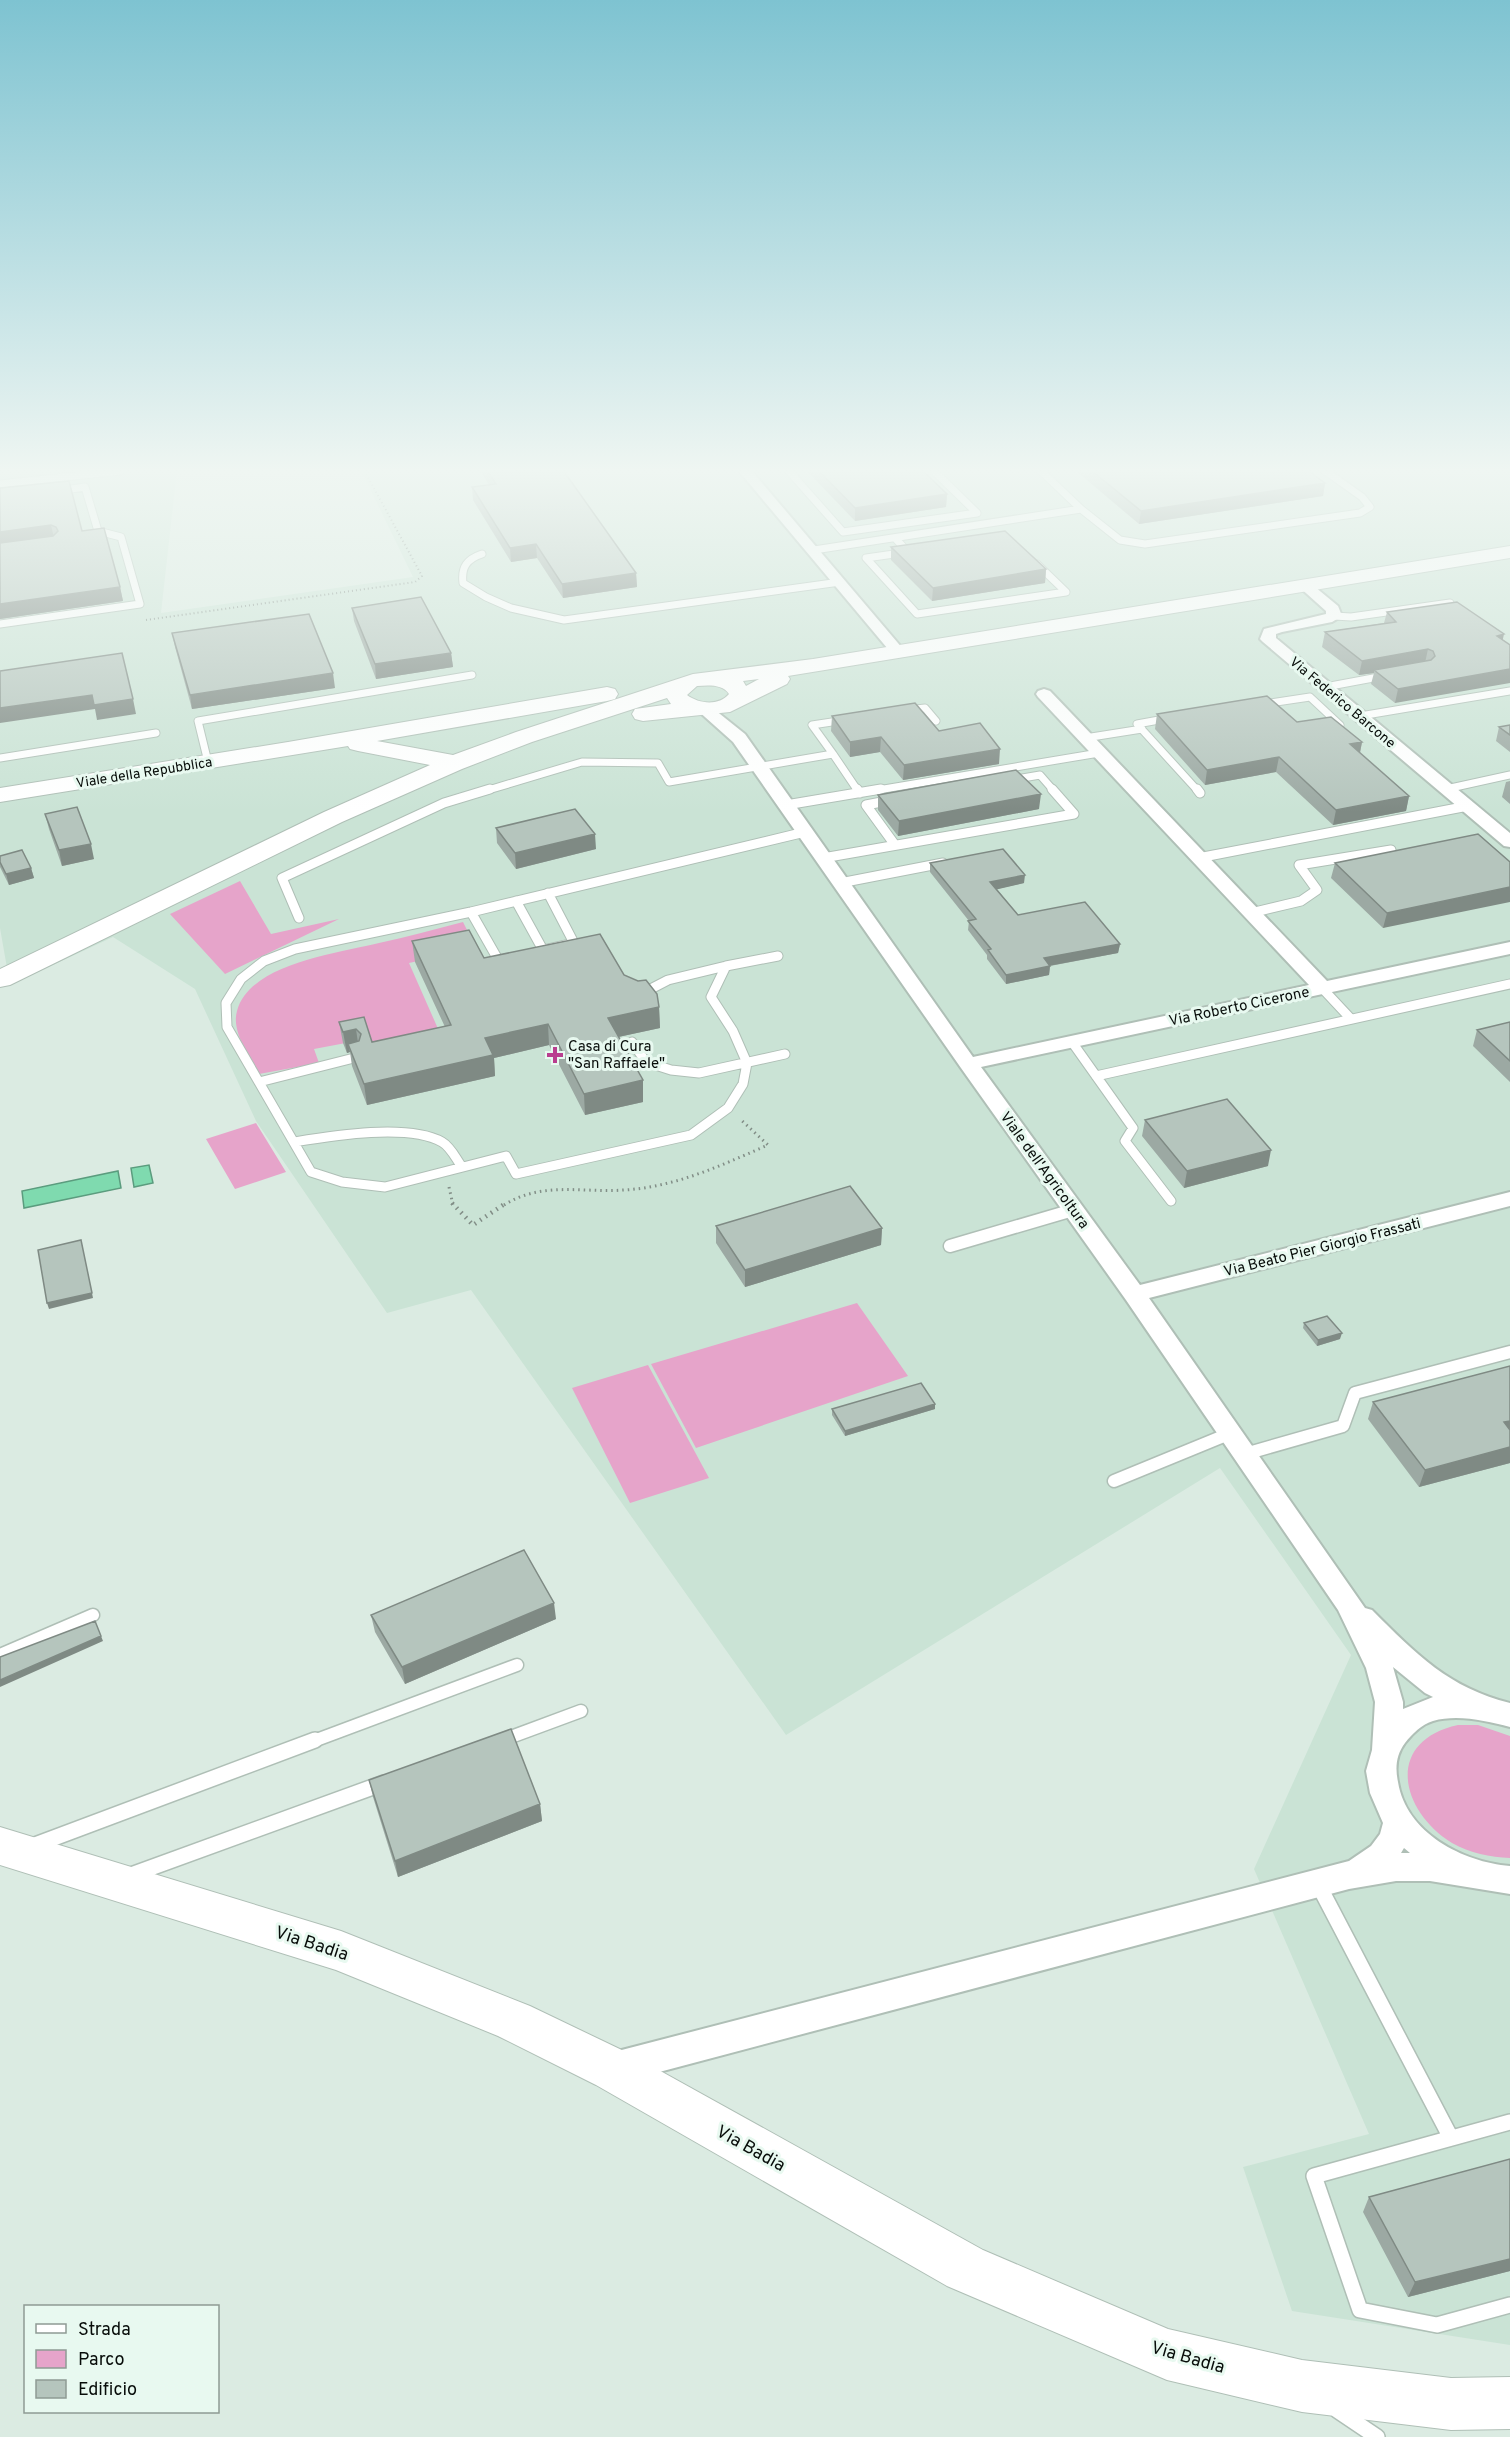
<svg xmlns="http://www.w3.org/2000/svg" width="1510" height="2437" font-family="Overpass,sans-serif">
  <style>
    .built { fill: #cae3d5 }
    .green { fill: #e6a4ca }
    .water { fill: #7fdaaf; stroke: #5b9c7e; stroke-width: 1.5 }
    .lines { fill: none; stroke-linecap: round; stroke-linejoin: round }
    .lane-far3-casing { stroke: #afbfb6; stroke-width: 9 }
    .lane-far2-casing { stroke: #afbfb6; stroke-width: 11 }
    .lane-far1-casing { stroke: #afbfb6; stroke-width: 15 }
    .lane-casing { stroke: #afbfb6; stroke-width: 18 }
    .street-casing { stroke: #afbfb6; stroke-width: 4 }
    .secondary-casing { stroke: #afbfb6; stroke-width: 2 }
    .path-far2 { stroke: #828e87; stroke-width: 2; stroke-dasharray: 1 3; stroke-linecap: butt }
    .path-far1 { stroke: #828e87; stroke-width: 3; stroke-dasharray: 1.5 4; stroke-linecap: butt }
    .path { stroke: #828e87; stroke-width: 4.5; stroke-dasharray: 1.5 5; stroke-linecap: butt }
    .lane-far3 { stroke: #fff; stroke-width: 7 }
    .lane-far2 { stroke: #fff; stroke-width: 9 }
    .lane-far1 { stroke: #fff; stroke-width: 12 }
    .lane { stroke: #fff; stroke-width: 15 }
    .street { fill: #fff; fill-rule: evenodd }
    .secondary { fill: #fff; fill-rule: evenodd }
    .wall { fill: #9ca9a3 }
    .shaded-wall { fill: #7f8a84 }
    .building { fill: #b5c5bd; stroke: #7f8a84; stroke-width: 1.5 }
    .poi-dot { fill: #b93e8f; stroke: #e8f9f0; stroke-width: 2 }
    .labels { text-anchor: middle; stroke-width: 6; stroke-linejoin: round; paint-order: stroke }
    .far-street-label { font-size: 14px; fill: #080d0a; stroke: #e8f9f0 }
    .street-label { font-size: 15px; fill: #080d0a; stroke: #e8f9f0 }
    .poi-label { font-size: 15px; fill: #080d0a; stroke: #e8f9f0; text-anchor: start }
    .near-street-label { font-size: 18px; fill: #080d0a; stroke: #e8f9f0 }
  </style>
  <rect width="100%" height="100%" fill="#dbebe2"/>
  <!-- built -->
  <path class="built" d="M0,470h177l-16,143 252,-36 -52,-107h1149v1875l-218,-34 -49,-144 126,-33 -115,-265 97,-214 -131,-187 -434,267 -315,-445 -84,23 -131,-192 -61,-132 -82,-52 -103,48 -10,-57z"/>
  <!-- green -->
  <path class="green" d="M240,881l31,53 68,-15 -114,55 -55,-60z
    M463,922l13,26 -67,15 30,68 -62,32 -10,-24 -53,10 5,14 -60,11c-9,-17 -28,-42 -22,-63 13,-48 102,-58 142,-68 28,-6 56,-14 84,-21z
    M256,1123l30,49 -51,17 -29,-50z
    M857,1303l51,73 -212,72 -45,-84z
    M648,1365l61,113 -79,25 -58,-115z
    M1458,1725h20l32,11v122c-20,-1 -40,-5 -58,-15 -53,-33 -67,-102 6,-118z"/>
  <!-- water -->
  <path class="water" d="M149,1165l4,18 -19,4 -3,-19z
    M118,1171l3,17 -97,20 -2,-17z"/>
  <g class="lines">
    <defs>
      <path id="lane-far3" d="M788,470l55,62 134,-19 -44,-43
        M1040,470l41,39 39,31 25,4 215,-31 10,-6 -8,-10 -38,-27
        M0,484l120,-13
        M895,538l13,14 -42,6 51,56 149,-22 -29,-28
        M814,550l267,-41
        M482,554c-15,5 -21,13 -19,29l23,14 25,11 53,12 276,-38
        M1334,616l17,1 99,-14
        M0,624l140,-20 -19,-67 -23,-6 -13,-44 -28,4
        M1325,687l59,-11
        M1263,704l47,-7 30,28
        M907,710l18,-2 11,13
        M1360,716l150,-25
        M1170,718l-33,6 61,67
        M1085,738l57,-9
        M833,754l25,37
        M0,758l156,-25
        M208,762l-10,-41 274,-46
        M1011,780l29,-5 14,16
        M1446,789l64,-14
        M485,791l97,-29 76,1 11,19 164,-28 -21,-29 33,-5
        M872,791l227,-38"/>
      <path id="lane-far2" d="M857,789l3,4
        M1197,789l3,4
        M892,800l-26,5 29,40
        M786,805l95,-16
        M823,858l251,-44 -22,-25
        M1198,858l270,-52
        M840,883l103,-20
        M516,901l27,49 31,-7 -26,-50
        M471,912l29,51
        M1251,913l50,-12 16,-11 -18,-25 92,-15
        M299,918l-17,-40 162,-75 46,-14
        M778,956l-52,10 -15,31 22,34 14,32 -4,21 -15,24 -37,27 -175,39 -10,-18 -121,31 -43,-5 -31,-10 -84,-145 -1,-24 15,-24 23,-18 31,-12 176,-37 334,-80
        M1322,988l29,31
        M641,994l27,-14 58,-14
        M632,1042l14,20 25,8 28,3 86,-19
        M1072,1042l61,86 -8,13 46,60
        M1096,1076l414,-92
        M259,1082l99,-25
        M294,1142c37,-6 114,-19 148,0 9,5 14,17 20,25"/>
      <path id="lane-far1" d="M950,1246l123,-36
        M1245,1454l98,-28 12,-33 155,-41
        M1114,1481l117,-48
        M0,1655l93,-40
        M500,1741l81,-30
        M311,1742l206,-77"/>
      <path id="lane" d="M35,1845l280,-105
        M131,1875l253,-92
        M1318,1884l133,254
        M1510,2122l-196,54 46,134 77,15 73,-20
        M1337,2410l40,27"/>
      <path id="street" d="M738,470h13l152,179 3,3 -3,3h-10z
        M1304,581l5,1 29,24 4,10 -10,6 -50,10 -6,2v4l234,195v14l-6,-1 -241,-204 -3,-3 4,-10 62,-15v-3l-29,-26z
        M1044,689l6,2 277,290 183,-39v12l-529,113 159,218 370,-93v14l-361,92 216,310 7,2c44,44 77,78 138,93v24c-24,-6 -52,-13 -77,-6 -11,3 -21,13 -28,22 -9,12 -10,25 -7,39 8,51 65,80 112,84v28l-80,-13h-34l-47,8 -735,195 -12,-5 -4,-11 4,-11 12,-5 735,-191 22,-15 9,-12 3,-11 -13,-30 -4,-22 6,-21 3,-48 -9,-34 -28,-58 -212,-310 -165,-232 -228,-326 -37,-33 2,-3h12l35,28 228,323 336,-72 -271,-288 -2,-3 2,-3zM1393,1667l32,26 8,4 -30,12v-7zM1404,1848l6,5h-9z"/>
      <path id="secondary" d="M1510,546v12l-722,118 2,3 -3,5 -57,28 -87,9 -8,-2 -3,-5 3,-5 36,-5 -4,-6 -135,44 -70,27 -120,53 -332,163 -10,2v-18l324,-157 106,-47 -72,-14 -8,-2 -2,-3 -348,56v-14l288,-46 319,-55 8,2 3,5 -3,5 -8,2 -230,40 76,14 63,-23 177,-58 120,-15zM759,679l-13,7 -3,-5zM697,686c11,-1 26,-2 32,8 -10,12 -30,10 -42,1z
        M0,1827l341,104 189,75 98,47 355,197 185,79 134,31 149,18 59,-1v52l-59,1 -149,-18 -135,-32 -220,-94 -351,-201 -98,-49 -162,-66 -336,-105z"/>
    </defs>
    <!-- lane-far3 casing -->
    <use href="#lane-far3" class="lane-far3-casing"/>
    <!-- lane-far2 casing -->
    <use href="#lane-far2" class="lane-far2-casing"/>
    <!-- lane-far1 casing -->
    <use href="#lane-far1" class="lane-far1-casing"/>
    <!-- lane casing -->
    <use href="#lane" class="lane-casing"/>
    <!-- street casing -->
    <use href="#street" class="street-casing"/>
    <!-- secondary casing -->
    <use href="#secondary" class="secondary-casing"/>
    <!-- path-far2 -->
    <path class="path-far2" d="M146,620l269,-38 7,-6 -58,-106"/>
    <!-- path-far1 -->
    <path class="path-far1" d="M449,1187l4,18
      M504,1205c38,-24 79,-12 120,-15 52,-3 98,-25 144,-45l-28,-26"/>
    <!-- path -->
    <path class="path" d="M452,1203l21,22 33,-22"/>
    <!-- lane-far3 -->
    <use href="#lane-far3" class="lane-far3"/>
    <!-- lane-far2 -->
    <use href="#lane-far2" class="lane-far2"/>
    <!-- lane-far1 -->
    <use href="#lane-far1" class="lane-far1"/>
    <!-- lane -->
    <use href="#lane" class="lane"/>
    <!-- street -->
    <use href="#street" class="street"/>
    <!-- secondary -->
    <use href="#secondary" class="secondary"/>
  </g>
  <!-- wall -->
  <path class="wall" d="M480,470h83l73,103 1,14 -74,11 -26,-40 -26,4 -38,-62 -1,-13 17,-2z
    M806,470h116l25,24 -1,13 -91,14z
    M1075,470h232l18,13 -2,13 -184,28z
    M0,488l82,43 38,56 3,14 -123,18z
    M891,547l155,22 -1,14 -113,18 -41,-41z
    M352,608l99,45 2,14 -77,12 -22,-58z
    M1387,612l117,22 -109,69 -24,-19 3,-11 -15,2 -37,-28 3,-15 59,-9z
    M172,633l163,55 -143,21 -17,-62z
    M1157,714l140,8 65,20 -2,11 49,43 -3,15 -73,14 -57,-53 -71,13 -50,-56z
    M832,716l107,15 60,33 -96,16 -23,-28 -30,5 -19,-26z
    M1510,725v27l-14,-11 3,-14z
    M1510,781v23l-8,-7 4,-15z
    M878,795l161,14 -141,27 -20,-26z
    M45,814l49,45 -32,7 -13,-37z
    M496,828l100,21 -80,20 -19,-26z
    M0,862l31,6 3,10 -25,7 -9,-18z
    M1510,862l-127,66 -52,-50 4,-15z
    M930,863l94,20 -27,6 21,26 102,29 -2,9 -68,13 -1,9 -43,9 -19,-25v-4l-19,-25 1,-9 -39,-49z
    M412,941l72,17 140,17 35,32 1,21 -42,9 25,43v22l-58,13 -36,-70 -55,13 1,18 -128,29 -15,-39 -2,-14 -3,1 -4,-10 -4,-21 25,-5 8,25 73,-15 -30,-65z
    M1510,1022v60l-37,-36 4,-16z
    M1145,1120l123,46 -84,22 -42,-52z
    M716,1226l166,2 -1,17 -136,42 -29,-44z
    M1304,1323l36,16 -23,7 -14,-18z
    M1510,1366v97l-91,24 -51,-68 5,-17z
    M832,1409h103l-90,27 -13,-21z
    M371,1615l185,4 -151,65 -30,-52z
    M369,1780l171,24 2,17 -144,56 -25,-80z
    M1510,2159v112l-102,26 -45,-85 6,-15z"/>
  <!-- shaded-wall -->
  <path class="shaded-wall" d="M1325,483l-2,13 -184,28 2,-13z
    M947,494l-1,13 -91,14v-13z
    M51,525l3,13 -54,8v-14z
    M536,544l1,14 -26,4 -1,-14z
    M1046,569l-1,14 -113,18 1,-13z
    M636,573l1,14 -74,11 -1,-14z
    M120,587l3,14 -123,18v-15z
    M1504,634l-3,14 -4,-12z
    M1428,649l-3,14 -51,7v3l-15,2 3,-14z
    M451,653l2,14 -77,12 -1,-15z
    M1510,669v14l-115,20 3,-14z
    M333,673l2,15 -143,21 -2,-14z
    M92,695l41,4 3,15 -39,6 -2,-11 -95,14v-15z
    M881,737l-1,15 -30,5v-15z
    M1362,742l-3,15 -9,-13z
    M1000,749l-1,15 -96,16 1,-15z
    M1279,757l-3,15 -71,13 2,-15z
    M1041,794l-2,15 -141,27 1,-15z
    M1409,796l-3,15 -73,14 3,-15z
    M595,834l1,15 -80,20 -1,-16z
    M91,844l3,15 -32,7 -3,-16z
    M31,868l3,10 -25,7 -3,-11z
    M1025,875l-1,8 -34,8v-9z
    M1510,887v15l-127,26 4,-15z
    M1120,944l-2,9 -75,14 1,-9z
    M1050,966l-1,9 -43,9v-9z
    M659,1007l1,21 -51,11 -1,-21z
    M548,1024l1,21 -55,13 1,18 -128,29 -3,-21 121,-46z
    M356,1029l3,21 -11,-6 2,8 -3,1 -4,-21z
    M643,1080v22l-58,13 -1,-21z
    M1271,1150l-3,16 -84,22 3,-17z
    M882,1228l-1,17 -136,42v-17z
    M82,1245l11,53 -44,11 -2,-6z
    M1342,1333l-2,6 -23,7 1,-6z
    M935,1404v5l-90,27v-5z
    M1510,1421v15l-6,-14z
    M1510,1447v16l-91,24 6,-17z
    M554,1603l2,16 -151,65 -3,-17z
    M101,1636l2,5 -103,46v-7z
    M540,1804l2,17 -144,56 -3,-16z
    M1510,2259v12l-102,26 7,-15z"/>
  <!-- building -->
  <path class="building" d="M487,470h76l73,103 -74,11 -26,-40 -26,4 -38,-61 24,-3z
    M818,470h104l25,24 -92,14z
    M1091,470h216l18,13 -184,28z
    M69,481l13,50 22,-3 16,59 -120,17v-61l53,-7 5,-5 -2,-4 -5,-2 -51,7v-44z
    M1005,531l41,38 -113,19 -42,-41z
    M421,597l30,56 -76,11 -23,-56z
    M1457,602l47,32 -7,2 13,9v24l-112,20 -24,-19 57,-10 4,-4 -2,-5 -5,-2 -66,12 -37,-29 71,-10 -9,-10z
    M309,614l24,59 -143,22 -18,-62z
    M122,653l11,46 -39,6 -2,-10 -92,13v-37z
    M1267,696l30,26 34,-5 31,25 -12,2 59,52 -73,14 -57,-53 -72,13 -50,-56z
    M915,703l24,28 41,-8 20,26 -96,16 -23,-28 -31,5 -18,-26z
    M1510,725v10l-11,-8z
    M1016,770l25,24 -142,27 -21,-26z
    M77,807l14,37 -32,6 -14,-36z
    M575,809l20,25 -80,19 -19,-25z
    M1478,834l32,28v25l-123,26 -52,-50z
    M1003,849l22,26 -35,7 28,33 67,-13 35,42 -76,14 6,8 -44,9 -18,-25 3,-1 -23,-28 8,-2 -46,-56z
    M22,850l9,18 -25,6 -6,-12v-6z
    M469,930l15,28 116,-24 24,41 14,6 8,-1 11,14 2,13 -51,11 35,62 -59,14 -36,-70 -63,14 8,17 -129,29 -16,-40 11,-3 2,-7 -5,-5 -13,3 -4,-10 25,-5 8,25 79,-17 -39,-84z
    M1510,1022v39l-33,-31z
    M1227,1099l44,51 -84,21 -42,-51z
    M850,1186l32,42 -137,42 -29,-44z
    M81,1240l11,53 -45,10 -9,-53z
    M1327,1316l15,17 -24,7 -14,-17z
    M1510,1366v55l-6,1 6,8v17l-85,23 -52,-68z
    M921,1383l14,21 -90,27 -13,-22z
    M524,1550l30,53 -152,64 -31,-52z
    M95,1621l6,15 -101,44v-23z
    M511,1729l29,75 -145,57 -26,-81z
    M1510,2159v100l-95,23 -46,-85z"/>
  <!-- sky -->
  <linearGradient id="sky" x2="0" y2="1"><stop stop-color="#7ec3d1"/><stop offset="0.58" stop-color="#eff6f2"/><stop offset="1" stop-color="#eff6f2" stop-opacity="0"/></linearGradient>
  <rect width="1510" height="812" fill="url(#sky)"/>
  <!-- markers -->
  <path class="poi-dot" d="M552 1046h6v6h6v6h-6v6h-6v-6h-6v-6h6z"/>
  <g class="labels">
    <!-- far-street labels -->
    <g class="far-street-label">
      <text transform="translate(1343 702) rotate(40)" y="5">Via Federico Barcone</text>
      <text transform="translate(144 772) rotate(-9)" y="5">Viale della Repubblica</text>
    </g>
    <!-- street labels -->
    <g class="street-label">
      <text transform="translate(1239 1006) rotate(-12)" y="5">Via Roberto Cicerone</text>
      <text transform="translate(1045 1170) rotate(54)" y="5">Viale dell'Agricoltura</text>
      <text transform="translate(1322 1247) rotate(-14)" y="5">Via Beato Pier Giorgio Frassati</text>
    </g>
    <!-- poi labels -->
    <g class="poi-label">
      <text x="568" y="1051">Casa di Cura<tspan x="568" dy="17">"San Raffaele"</tspan></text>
    </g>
    <!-- near-street labels -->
    <g class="near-street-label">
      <text transform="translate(312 1943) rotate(18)" y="6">Via Badia</text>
      <text transform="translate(751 2148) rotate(29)" y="6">Via Badia</text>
      <text transform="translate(1188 2357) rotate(16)" y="6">Via Badia</text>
    </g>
  </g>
  <!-- legend -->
  <rect x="24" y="2305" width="195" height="108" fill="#e8f9f0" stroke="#8e9b94" stroke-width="1.5"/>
  <rect x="36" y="2324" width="30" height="9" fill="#ffffff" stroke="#8e9b94" stroke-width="1.5"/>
  <text x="78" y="2335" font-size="18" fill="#080d0a">Strada</text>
  <rect x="36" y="2350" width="30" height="18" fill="#e6a4ca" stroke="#8e9b94" stroke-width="1.5"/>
  <text x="78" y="2365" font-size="18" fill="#080d0a">Parco</text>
  <rect x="36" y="2380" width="30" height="18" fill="#b5c5bd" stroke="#8e9b94" stroke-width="1.5"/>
  <text x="78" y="2395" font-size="18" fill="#080d0a">Edificio</text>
</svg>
